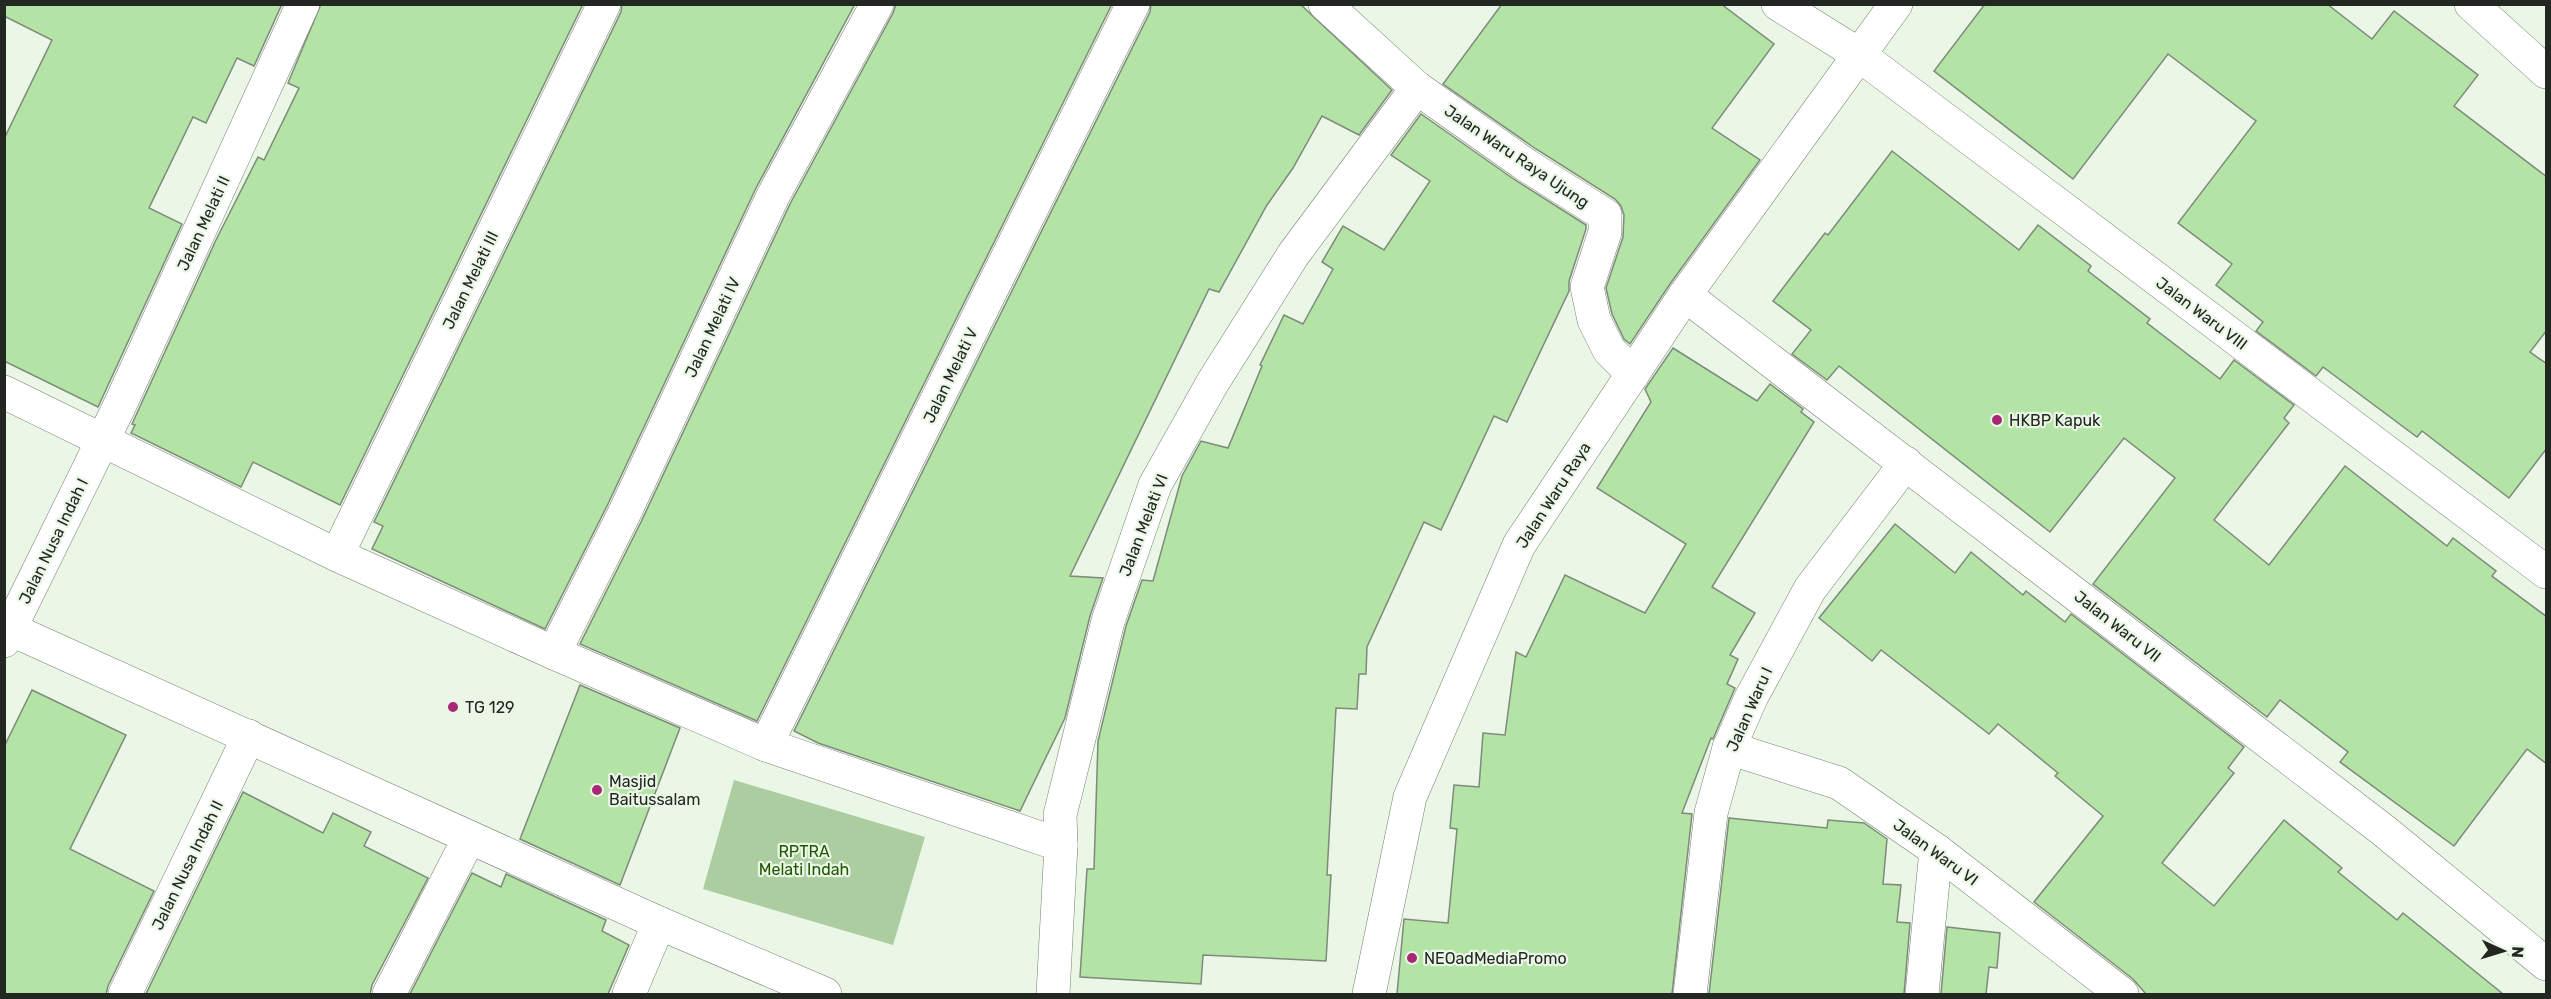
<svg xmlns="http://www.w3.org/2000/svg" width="2551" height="999" font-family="Rubik,sans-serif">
<rect width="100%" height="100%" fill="#eaf7e6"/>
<polygon fill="#abcda0" points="734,780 925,837 893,945 703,889"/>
<g fill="#b4e3a6" stroke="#7e8a7b" stroke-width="1.5">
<polygon points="4,4 282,4 254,66 237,58 206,123 193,117 149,208 182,224 98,407 4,361 4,139 52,40 4,16"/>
<polygon points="321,4 583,4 340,505 253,462 241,487 131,433 135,425 132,424 216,240 258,157 264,160 299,88 288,83"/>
<polygon points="622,4 855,4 756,188 607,506 545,629 372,549 383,526 374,522 621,12"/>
<polygon points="896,4 1112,4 757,721 580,644 641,522 790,204 893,13"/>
<polygon points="1151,4 1300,4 1392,90 1359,135 1322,116 1293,168 1267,205 1219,292 1209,289 1070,576 1103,578 1090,616 1065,718 1020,811 818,743 794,731 1150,12"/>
<polygon points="1502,4 1721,4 1774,44 1712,128 1760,160 1670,284 1630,344 1624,339 1612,314 1606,288 1623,237 1624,215 1621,206 1615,199 1536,149 1443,84"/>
<polygon points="1985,4 2327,4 2372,39 2394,11 2478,75 2454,106 2547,177 2547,330 2530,352 2547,364 2547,448 2509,498 2422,431 2417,437 2323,367 2316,376 2256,331 2263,322 2216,285 2232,264 2178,223 2256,121 2168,54 2073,179 1934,71"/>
<polygon points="1421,114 1515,180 1586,225 1586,229 1569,281 1569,291 1507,422 1494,416 1441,530 1424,522 1367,647 1366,674 1359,674 1357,709 1336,708 1327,875 1331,875 1326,961 1203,955 1201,984 1080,977 1087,869 1094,869 1098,741 1126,626 1142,580 1153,581 1182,476 1201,441 1228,448 1262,366 1260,365 1284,315 1303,324 1333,269 1322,262 1343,226 1384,250 1430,181 1391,155"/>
<polygon points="1892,151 2019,250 2038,225 2091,266 2088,271 2150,319 2147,323 2220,379 2234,360 2294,405 2284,418 2289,423 2214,520 2269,565 2345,466 2447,546 2453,538 2496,571 2492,576 2547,617 2547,764 2527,749 2454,846 2340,762 2348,752 2280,700 2267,717 2093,584 2175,478 2124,438 2050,532 1839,366 1827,380 1792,354 1811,330 1773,301 1825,233 1828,235"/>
<polygon points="1673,348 1757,401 1770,384 1803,409 1801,412 1814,422 1712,587 1755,613 1730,655 1738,659 1727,684 1735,688 1713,739 1711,738 1682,813 1692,814 1672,994 1397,994 1404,919 1448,923 1457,829 1450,828 1454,785 1479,787 1483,733 1505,735 1516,652 1526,657 1565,575 1645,613 1686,544 1597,488 1651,402 1645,389"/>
<polygon points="1895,524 1955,573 1971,552 2023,595 2026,591 2065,622 2071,614 2244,747 2228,768 2234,773 2162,863 2214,906 2284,820 2342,868 2338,872 2397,920 2403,913 2503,994 2146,994 2133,979 2034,902 2103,816 2055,776 2058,773 1998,724 1989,734 1881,650 1872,661 1819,618"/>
<polygon points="580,685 680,728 620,885 520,839"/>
<polygon points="32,690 126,735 70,849 154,891 108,986 106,994 4,994 4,747"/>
<polygon points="243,792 323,833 333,813 371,832 364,846 428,878 372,985 370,994 146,994"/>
<polygon points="1729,818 1827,828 1828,820 1864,823 1887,839 1883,884 1901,885 1897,922 1910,923 1904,994 1709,994"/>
<polygon points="472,873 501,887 506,874 606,920 602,931 629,945 608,994 410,994"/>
<polygon points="1947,927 2000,933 1997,968 1989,967 1986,994 1941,994"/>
</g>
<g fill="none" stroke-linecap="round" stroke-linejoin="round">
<defs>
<g id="minor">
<polyline points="1325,4 1417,88 1526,165 1605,215 1605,232 1587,287 1594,320 1609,350 1633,374"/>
<polyline points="1778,4 1858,54 2546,572"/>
<polyline points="2471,4 2546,72"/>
<polyline points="1685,295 2383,830 2546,964"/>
<polyline points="4,392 337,555 554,653 766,745 1061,845"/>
<polyline points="337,555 604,4"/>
<polyline points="10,629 659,923 825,994"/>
<polyline points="4,641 119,407 303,4"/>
<polyline points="554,653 624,514 773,196 877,4"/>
<polyline points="766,745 1133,4"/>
<polyline points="1729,748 1839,783 1936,850 2122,994"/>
<polyline points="125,994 249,736"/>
<polyline points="389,994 469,838"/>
<polyline points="629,994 659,923"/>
<polyline points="1053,994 1061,845 1060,815 1108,621 1155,485 1213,382 1293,255 1417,88"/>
<polyline points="1369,994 1410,797 1519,545 1685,295 1896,4"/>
<polyline points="1690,994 1711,813 1729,748 1751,698 1810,589 1906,463"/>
<polyline points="1922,994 1936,850"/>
</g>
</defs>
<use href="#minor" stroke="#758071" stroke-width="34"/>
<use href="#minor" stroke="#fff" stroke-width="33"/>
</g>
<g fill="#a82876" stroke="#eaf7e6" stroke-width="2">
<circle cx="1997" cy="420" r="6"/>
<circle cx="453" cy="707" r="6"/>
<circle cx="597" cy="790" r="6"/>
<circle cx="1412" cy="958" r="6"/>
</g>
<g text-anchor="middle" stroke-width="4.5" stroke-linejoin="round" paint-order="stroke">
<g font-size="16" fill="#232721" stroke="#eaf7e6">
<text transform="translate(1517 156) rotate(34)" y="6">Jalan Waru Raya Ujung</text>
<text transform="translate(203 223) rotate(-65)" y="6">Jalan Melati II</text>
<text transform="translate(470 280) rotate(-64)" y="6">Jalan Melati III</text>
<text transform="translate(2202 313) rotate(37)" y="6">Jalan Waru VIII</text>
<text transform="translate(712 327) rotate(-65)" y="6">Jalan Melati IV</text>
<text transform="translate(950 375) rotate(-64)" y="6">Jalan Melati V</text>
<text transform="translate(1553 495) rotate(-57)" y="6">Jalan Waru Raya</text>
<text transform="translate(1143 525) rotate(-69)" y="6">Jalan Melati VI</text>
<text transform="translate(53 541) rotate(-64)" y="6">Jalan Nusa Indah I</text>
<text transform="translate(2118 626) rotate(38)" y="6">Jalan Waru VII</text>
<text transform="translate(1749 709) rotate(-66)" y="6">Jalan Waru I</text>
<text transform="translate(1936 852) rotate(36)" y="6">Jalan Waru VI</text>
<text transform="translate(187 865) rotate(-64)" y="6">Jalan Nusa Indah II</text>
</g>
<g font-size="16" fill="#232721" stroke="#eaf7e6" text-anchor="start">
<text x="2009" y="426">HKBP Kapuk</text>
<text x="465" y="713">TG 129</text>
<text x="609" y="787">Masjid<tspan x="609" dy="18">Baitussalam</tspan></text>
<text x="1424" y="964">NEOadMediaPromo</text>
</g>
<g font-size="16" fill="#1e5700" stroke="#eaf7e6">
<text x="804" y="857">RPTRA<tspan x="804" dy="18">Melati Indah</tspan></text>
</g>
</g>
<rect width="2551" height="999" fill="none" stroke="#232721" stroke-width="12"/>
<g transform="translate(2503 951) rotate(94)" stroke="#eaf7e6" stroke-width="4.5" paint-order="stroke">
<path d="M0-4.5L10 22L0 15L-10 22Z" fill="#232721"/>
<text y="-9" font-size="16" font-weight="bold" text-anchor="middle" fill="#232721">N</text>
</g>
</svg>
